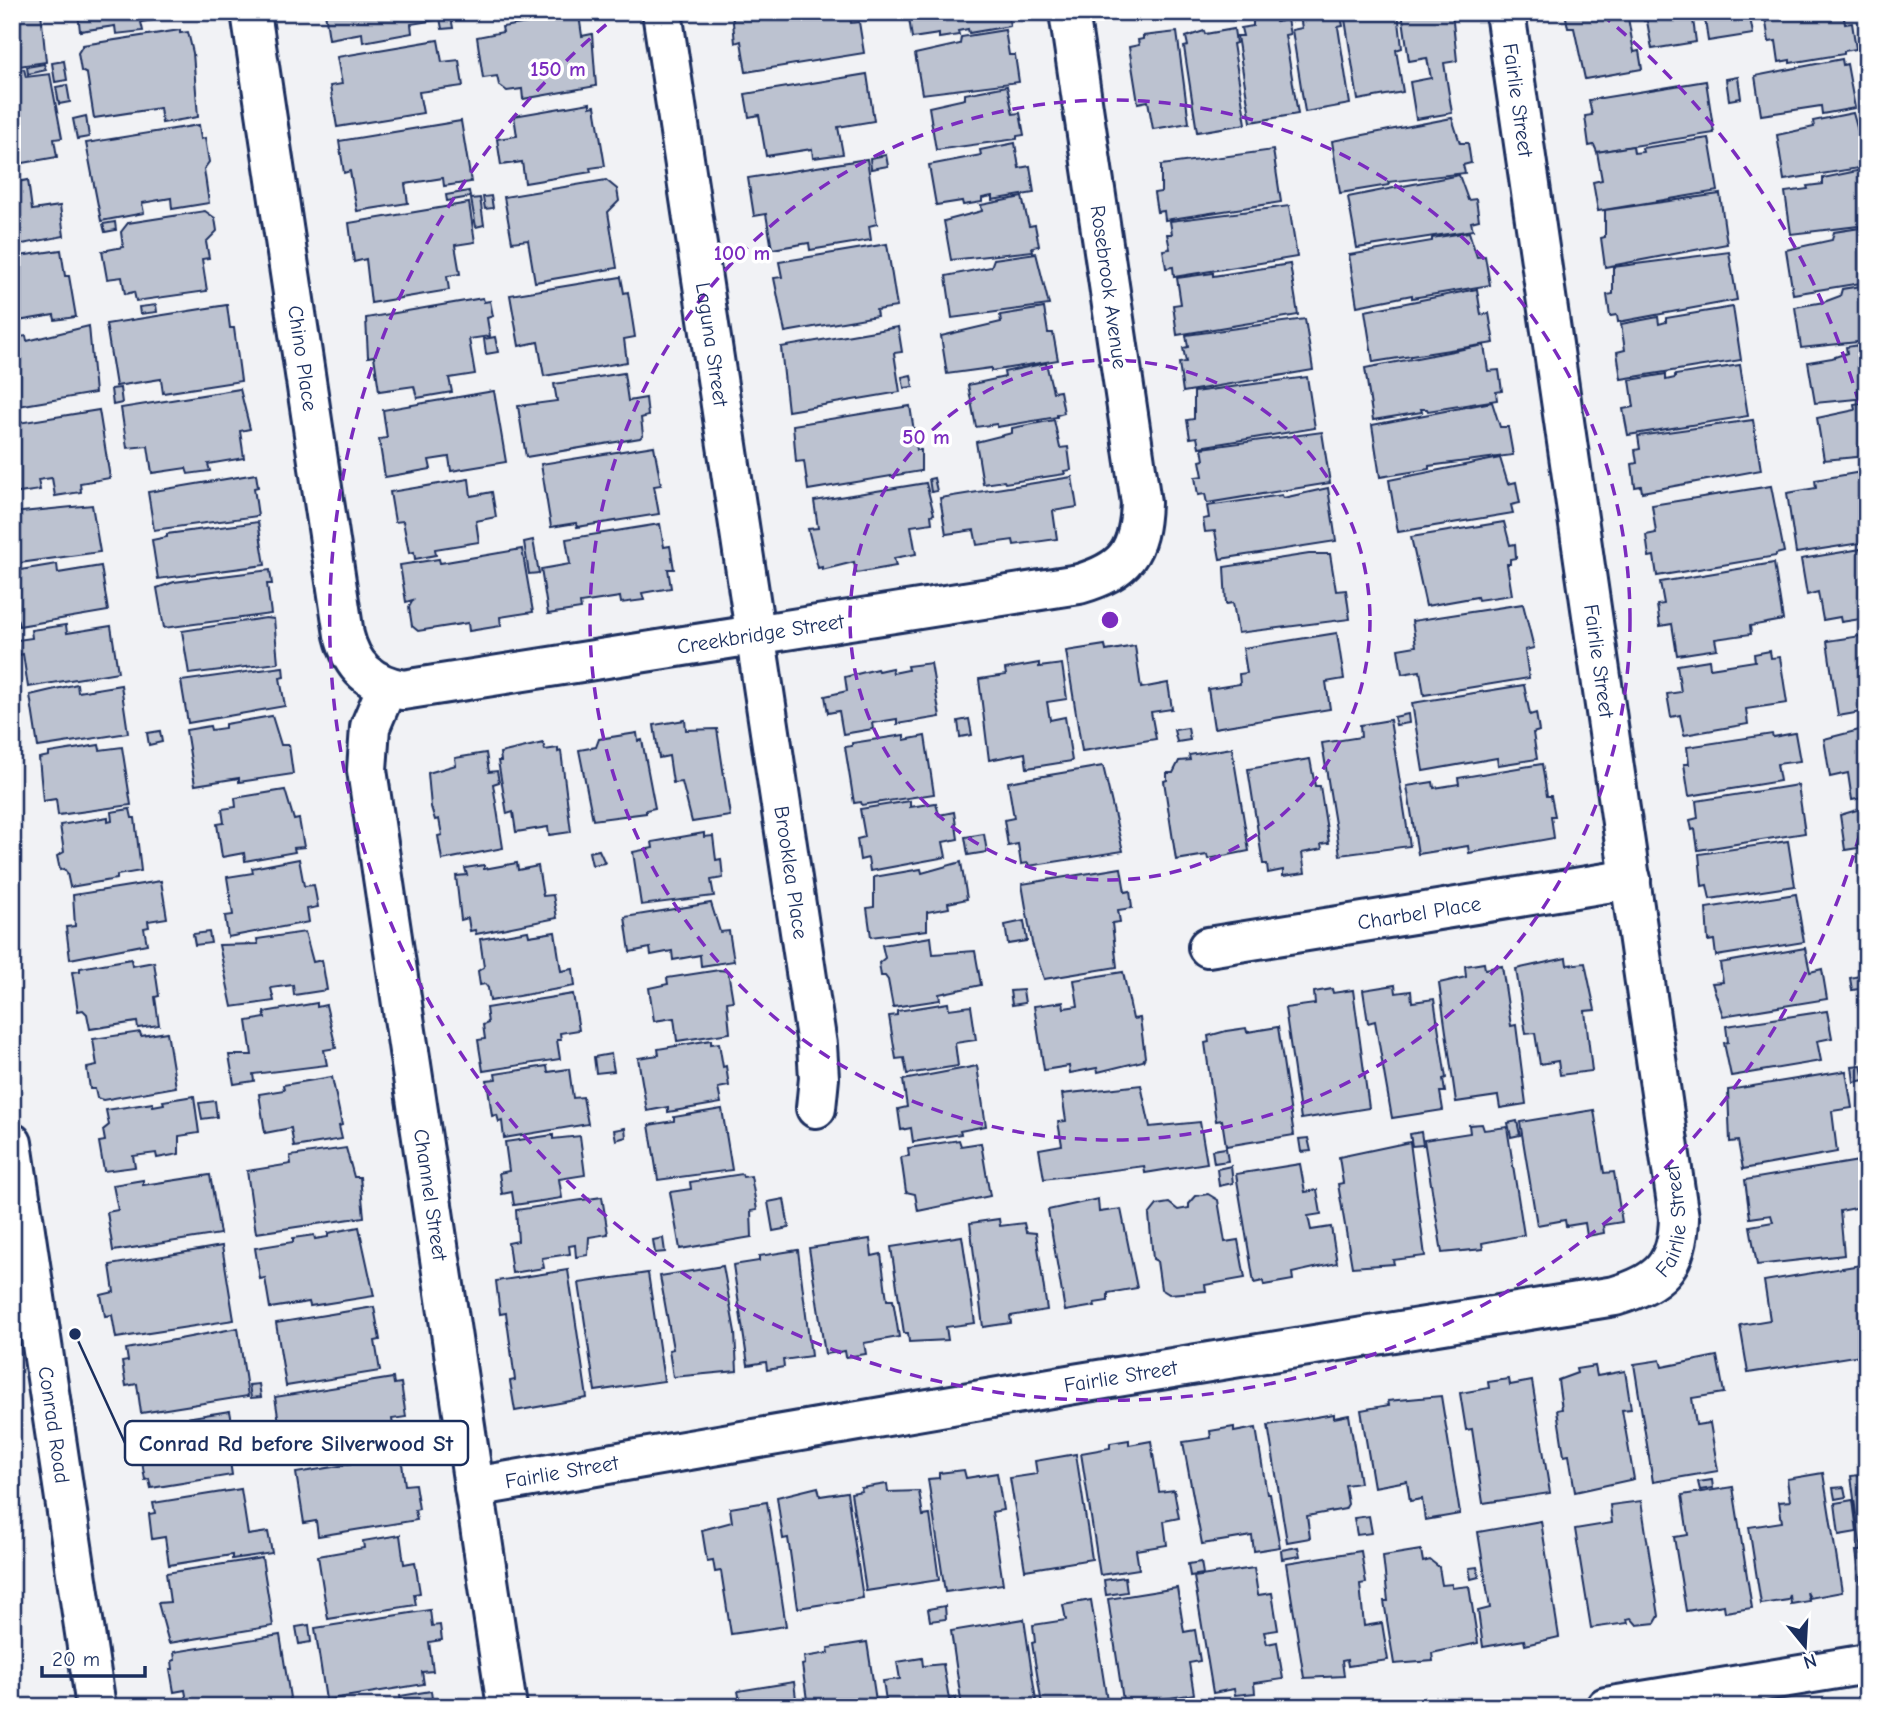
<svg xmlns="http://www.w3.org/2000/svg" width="1879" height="1719" font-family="'Comic Neue',sans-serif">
<rect width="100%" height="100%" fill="#f1f2f5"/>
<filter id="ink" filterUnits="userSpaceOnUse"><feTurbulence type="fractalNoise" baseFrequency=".0143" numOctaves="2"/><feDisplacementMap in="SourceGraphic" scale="14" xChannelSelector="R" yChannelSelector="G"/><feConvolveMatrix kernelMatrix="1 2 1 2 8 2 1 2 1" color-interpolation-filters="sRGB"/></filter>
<g filter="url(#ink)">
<g fill="#bcc2d0" stroke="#1b2f5e" stroke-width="2">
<polygon points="12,12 41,12 46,62 12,67"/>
<polygon points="73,12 184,12 185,15 141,22 143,31 116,34 115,26 80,31 78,13"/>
<polygon points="325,12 435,12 436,20 411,24 412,33 363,42 362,33 329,39"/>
<polygon points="511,12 537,12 538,15 512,19"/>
<polygon points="732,12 849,12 851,23 859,22 864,53 746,72 741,41 735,43"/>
<polygon points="908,12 1008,12 1010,26 969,33 968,29 958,31 959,35 939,38 939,34 912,38"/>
<polygon points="1324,12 1340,12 1343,26 1338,27 1350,104 1305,112 1292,30 1302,28 1300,16"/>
<polygon points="1347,12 1398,12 1402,48 1396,50 1403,92 1358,100 1344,13"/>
<polygon points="1402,12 1452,12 1457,61 1444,63 1452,113 1416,119 1410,82 1431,78 1427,58 1409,61"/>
<polygon points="1565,12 1627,12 1634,52 1639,51 1642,69 1585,79 1574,28 1568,28"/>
<polygon points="1643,12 1692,12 1696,42 1652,49 1647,21 1644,21"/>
<polygon points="1700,12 1749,12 1753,34 1708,41 1704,13"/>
<polygon points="1782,12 1843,12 1845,24 1852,23 1856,49 1844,51 1844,54 1790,63 1790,60 1779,62 1776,41 1769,42 1765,16"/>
<polygon points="579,15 582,36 592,34 596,86 523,99 522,89 507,91 499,85 497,76 483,78 477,37 503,32 502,27"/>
<polygon points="451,17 453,28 442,29 440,18"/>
<polygon points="1275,17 1276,22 1287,20 1290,34 1285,35 1298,114 1251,122 1237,36 1243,36 1241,28 1253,26 1253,20"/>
<polygon points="1234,29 1236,43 1233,44 1246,124 1197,132 1184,47 1188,46 1186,37 1204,31 1205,34"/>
<polygon points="180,30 180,33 188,32 193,53 198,117 162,123 160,108 94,118 87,74 81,71 78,53 83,45"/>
<polygon points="1005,30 1009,55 1015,55 1019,82 922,94 915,54 960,44 961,37"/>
<polygon points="1177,32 1189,123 1153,129 1148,101 1138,103 1129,47 1139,45 1138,40 1143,39 1143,36"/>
<polygon points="438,40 442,62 459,60 463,86 419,92 423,113 337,127 330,86 342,84 337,57"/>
<polygon points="1842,59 1843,65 1847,64 1855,108 1822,114 1821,106 1761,115 1755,76"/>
<polygon points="64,61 67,80 55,82 52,63"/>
<polygon points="44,64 46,70 28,74 27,67"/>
<polygon points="24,69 26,77 50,74 62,138 54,139 57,157 12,165 12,71"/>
<polygon points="867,74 874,121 838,127 843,154 813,158 812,149 766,156 759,115 749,117 745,94"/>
<polygon points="1738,77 1741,98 1729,100 1726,79"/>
<polygon points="1706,81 1714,133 1597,152 1594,145 1589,146 1585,116 1592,115 1589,100"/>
<polygon points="67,85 70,102 59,104 56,87"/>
<polygon points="1007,86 1013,114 1020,113 1024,135 1017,136 1017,139 936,150 929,107 965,99 965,94"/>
<polygon points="590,103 590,107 595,106 605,166 590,168 591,172 525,183 522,162 501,165 497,139 517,136 514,116"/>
<polygon points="1853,113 1861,142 1867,141 1865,167 1784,180 1777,135 1814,127 1813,121"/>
<polygon points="86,116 89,137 77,139 73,119"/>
<polygon points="1452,118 1460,143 1468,143 1471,163 1463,165 1465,173 1388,182 1389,185 1340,193 1332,141"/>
<polygon points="461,121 471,182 444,186 443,178 405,184 408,203 357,211 350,171 344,173 339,141"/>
<polygon points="199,125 201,139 205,138 209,162 204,169 209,203 172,209 171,198 142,203 144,213 101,221 86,143"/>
<polygon points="1709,138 1718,191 1598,211 1593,182 1602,180 1597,152 1633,146 1634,153 1643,152 1642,148"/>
<polygon points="1015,143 1019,168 1030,166 1034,193 992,200 992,196 982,198 982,202 963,205 962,201 936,205 929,165 981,155 980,150"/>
<polygon points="1273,150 1281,202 1165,220 1164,211 1157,212 1154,193 1161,192 1161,165"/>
<polygon points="886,155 888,166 871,169 870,158"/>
<polygon points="867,159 877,224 869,226 871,240 810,250 809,243 772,249 766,214 754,216 748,178"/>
<polygon points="1862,170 1867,187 1867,225 1791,234 1785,192 1808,189 1807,186 1823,184 1823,178"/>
<polygon points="1459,175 1468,200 1476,199 1479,220 1471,222 1473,230 1357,248 1348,197"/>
<polygon points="28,180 32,210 60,206 64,236 12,246 12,183"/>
<polygon points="606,180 617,189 619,201 608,212 617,268 535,282 528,240 512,242 504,197"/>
<polygon points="469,191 470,197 447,201 446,195"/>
<polygon points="1720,194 1727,244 1605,267 1601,238 1605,237 1605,210"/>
<polygon points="491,196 493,208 485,209 483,197"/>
<polygon points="1022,197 1029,226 1035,225 1039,246 1032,247 1033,251 951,260 944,221 982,211 981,205"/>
<polygon points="480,198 484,225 476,227 471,199"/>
<polygon points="469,203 475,242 455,245 460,274 447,276 449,290 371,303 366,259 354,262 349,223"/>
<polygon points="1289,206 1297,257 1174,277 1173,267 1166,268 1163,250 1170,249 1167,234 1172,234 1170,221"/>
<polygon points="205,211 215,218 217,231 206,242 209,258 202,259 207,291 136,301 134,292 125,294 122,277 107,279 102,251 123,247 121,232 128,223"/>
<polygon points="115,222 116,230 105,232 103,224"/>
<polygon points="1867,227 1867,282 1793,294 1786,250 1832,240 1834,232"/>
<polygon points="1469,232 1477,257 1485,256 1490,285 1412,298 1412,295 1357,306 1349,255 1432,241 1432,238"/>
<polygon points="887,244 897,307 876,310 877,316 785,332 774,278 782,277 779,262"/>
<polygon points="61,250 65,276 69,276 76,317 55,320 54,315 12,322 12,257"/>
<polygon points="1729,252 1737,300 1618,322 1617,315 1610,316 1607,295 1613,294 1613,267"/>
<polygon points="1036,253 1049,305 952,318 946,276 991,267 994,259"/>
<polygon points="1290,264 1298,315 1177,335 1173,305 1181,304 1177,278 1213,273 1213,276"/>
<polygon points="621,277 624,293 628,292 635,337 624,339 627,362 544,376 538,342 519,346 510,295"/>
<polygon points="1867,285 1867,341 1801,348 1795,307 1824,302 1840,296 1842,289"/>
<polygon points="1477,289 1481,315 1489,313 1494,343 1373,362 1365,311"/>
<polygon points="483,298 484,302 490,301 493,316 487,318 490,336 469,339 475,374 449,378 452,392 417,398 414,386 379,391 374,356 368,357 366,318"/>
<polygon points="156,305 157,312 140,314 139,307"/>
<polygon points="227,305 230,328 234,328 241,381 163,393 161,379 116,386 106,324"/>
<polygon points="1733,307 1741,360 1621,379 1617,352 1625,350 1621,324 1658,317 1659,324 1666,322 1666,318"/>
<polygon points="1044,308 1048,333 1053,333 1058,360 991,371 991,368 947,374 941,336 1001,322 1000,315"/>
<polygon points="1305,319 1313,370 1183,392 1179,363 1186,362 1183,348 1188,347 1186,335"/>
<polygon points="89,326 95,393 12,407 12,338 26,336 27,341"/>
<polygon points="898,327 902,352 894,353 900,392 788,411 781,347"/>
<polygon points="495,337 498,352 486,354 484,339"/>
<polygon points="1867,344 1867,398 1815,403 1808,362 1832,358 1847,353 1846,347"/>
<polygon points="1484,345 1488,371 1499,370 1502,391 1496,392 1497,400 1428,411 1427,409 1421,409 1422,412 1373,420 1365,368"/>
<polygon points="1046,363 1053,392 1060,391 1064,413 1057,415 1057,417 997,427 997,424 976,427 968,385 1005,377 1004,372"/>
<polygon points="1740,365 1748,416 1628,435 1623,409 1634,407 1630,380 1666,374 1666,380 1675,378 1675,375"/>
<polygon points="624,373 628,401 646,398 648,416 641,418 643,435 640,438 526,457 518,406 557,401 554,384"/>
<polygon points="911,375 913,387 904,388 902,377"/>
<polygon points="1307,377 1315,428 1199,447 1197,437 1190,438 1187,420 1194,419 1194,392"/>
<polygon points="120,388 122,403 113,405 111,389"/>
<polygon points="240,389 250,429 240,431 244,458 208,464 210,471 188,474 186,468 152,473 148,446 127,448 121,408"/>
<polygon points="494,391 506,462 451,471 449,457 429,460 431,469 385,477 379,439 387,438 383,410"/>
<polygon points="1492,402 1500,427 1508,427 1513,455 1429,466 1429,469 1380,477 1372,425"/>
<polygon points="1867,402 1867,456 1824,460 1817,418 1855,410 1854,404"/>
<polygon points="910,406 917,450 921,450 921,471 808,490 804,461 796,462 793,425"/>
<polygon points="99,410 110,478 80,483 81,492 55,496 52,478 38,480 40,490 12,494 12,424"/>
<polygon points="1054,420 1060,448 1068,447 1071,470 1064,471 1065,474 1005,483 1004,481 983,484 976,442 1012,433 1012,428"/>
<polygon points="1753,420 1761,470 1642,492 1641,486 1635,487 1632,464 1637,463 1635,450 1640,449 1638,436"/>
<polygon points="1322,432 1330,483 1207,503 1205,494 1198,495 1195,477 1203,476 1200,461 1204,460 1202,448"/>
<polygon points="654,446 661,485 654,486 659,514 577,527 576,523 551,527 541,464"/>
<polygon points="1500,458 1508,484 1516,482 1520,503 1511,505 1513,513 1398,532 1389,480"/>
<polygon points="1867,471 1867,542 1796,553 1787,493 1816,488 1815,480"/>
<polygon points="256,474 258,487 254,488 258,516 154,530 148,492"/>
<polygon points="1072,477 1077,507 1053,511 1057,539 1014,545 1013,540 977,545 974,530 946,534 940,498"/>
<polygon points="934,478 937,491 931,492 929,479"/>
<polygon points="469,479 471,496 492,492 496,517 476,521 479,542 435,549 436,555 415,559 414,552 409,553 403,521 395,522 390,492"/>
<polygon points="926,483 934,514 931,515 932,523 911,526 916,554 894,558 896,566 856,573 854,562 822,570 822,567 818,568 808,529 818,528 814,501"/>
<polygon points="1771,486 1784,552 1776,554 1776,556 1657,576 1654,556 1649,557 1646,535 1656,533 1652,505"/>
<polygon points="1328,488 1336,541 1220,559 1215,531 1205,532 1203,519 1209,518 1207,506 1282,495 1283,498"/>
<polygon points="92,505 100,552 12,564 12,513"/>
<polygon points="258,522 265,565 158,579 152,540 167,537 167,534"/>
<polygon points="1504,522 1510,545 1515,544 1516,558 1510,559 1510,564 1507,564 1512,595 1478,600 1477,597 1426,606 1411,537"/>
<polygon points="660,524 664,547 670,546 674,569 668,569 671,588 642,593 644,600 621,603 620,597 580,603 581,609 548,614 541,569 570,564 566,539"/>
<polygon points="533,540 539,573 529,574 524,542"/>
<polygon points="1867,548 1867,618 1841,622 1840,617 1823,620 1818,592 1807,595 1801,559"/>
<polygon points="522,549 533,612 500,617 501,626 469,631 468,623 418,631 412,626 409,607 413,600 406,602 400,565 439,559 440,563"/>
<polygon points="1309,554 1330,554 1336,591 1346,590 1350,619 1238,633 1233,603 1226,604 1224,567"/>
<polygon points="1774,563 1783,620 1750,626 1751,634 1715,639 1717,649 1677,655 1672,624 1660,626 1657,605 1664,604 1660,582"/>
<polygon points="57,564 58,573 101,566 108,611 19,626 12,598 12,575 21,574 20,570"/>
<polygon points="270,570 272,584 267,584 271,614 164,628 157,588 174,582"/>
<polygon points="1523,604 1534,648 1525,650 1529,678 1424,695 1420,671 1402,674 1398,649 1416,646 1412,621"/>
<polygon points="266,618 274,619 278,663 189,674 182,631"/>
<polygon points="66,625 67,633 111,626 118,672 28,687 23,654 19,655 17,640 32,638 31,630"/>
<polygon points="1337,633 1344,679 1326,682 1330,709 1214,728 1208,689 1240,684 1239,674 1247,673 1243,648"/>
<polygon points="1867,635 1867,711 1838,716 1827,641"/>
<polygon points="1105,645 1106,651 1135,646 1141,688 1168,683 1172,709 1151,712 1156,739 1082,751 1066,651"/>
<polygon points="1770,651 1771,658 1780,657 1787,703 1746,709 1748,724 1684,735 1680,715 1671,717 1667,694 1681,692 1677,665 1709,660 1710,668 1755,661 1754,654"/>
<polygon points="931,663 940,717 897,724 897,719 872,723 873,729 843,734 839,711 828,713 825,696 847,691 845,677 877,669 878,671 892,668 893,673 908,670 907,666"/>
<polygon points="1039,663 1039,667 1062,664 1067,699 1047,702 1050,720 1065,717 1072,761 1027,768 1025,753 989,760 979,679 1006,675 1005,669"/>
<polygon points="283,667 284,677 280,678 285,706 188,723 181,681"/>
<polygon points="77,684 78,692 121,685 128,733 38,747 30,695"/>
<polygon points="1524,685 1530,715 1536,713 1539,731 1533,733 1537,759 1498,765 1497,758 1423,771 1412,703"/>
<polygon points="1408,714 1409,723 1396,725 1394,717"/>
<polygon points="272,716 281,745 289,745 293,774 239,782 239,778 195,785 186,730 210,726 211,730 225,728 225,724"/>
<polygon points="969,719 972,735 960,737 958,721"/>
<polygon points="685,720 686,730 717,729 730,816 692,822 682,782 673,783 669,756 659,758 654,725"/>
<polygon points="1390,720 1410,846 1340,855 1322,743 1361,737 1360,725"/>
<polygon points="1188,728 1190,740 1177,742 1174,730"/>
<polygon points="1867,728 1867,797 1852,800 1848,773 1830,777 1824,739"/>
<polygon points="160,731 162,742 149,745 147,733"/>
<polygon points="637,733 638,741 642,740 655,808 646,810 646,813 593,820 579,750 596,747 599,739"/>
<polygon points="1795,733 1800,761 1777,764 1780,781 1689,796 1684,764 1689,764 1687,747 1772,734 1773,737"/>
<polygon points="904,735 904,740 925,736 934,794 862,805 861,802 854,803 845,747 852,746 852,743"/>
<polygon points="543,743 545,750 558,748 558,752 561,751 571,832 549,835 548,827 516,832 513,812 507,814 498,761 501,761 500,753"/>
<polygon points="99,745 100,750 122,747 131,805 58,815 56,799 43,801 39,758 49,756 49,753"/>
<polygon points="1232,748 1249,851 1208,859 1207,855 1176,860 1164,781 1167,780 1167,773 1173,773 1179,761 1190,760 1189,755"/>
<polygon points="486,753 489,772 497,771 499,782 493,784 503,848 442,860 438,836 442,835 439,819 435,820 431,807 428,773 456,765 455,758"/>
<polygon points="1310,759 1315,786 1320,786 1329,843 1321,844 1322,849 1302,853 1305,873 1283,876 1283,870 1268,873 1267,864 1263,864 1248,769"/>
<polygon points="1542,764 1547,796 1551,796 1555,816 1551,816 1554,838 1469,853 1468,846 1418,854 1407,786 1433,782 1434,788 1459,784 1458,778"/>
<polygon points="1103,766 1123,851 1029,866 1028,863 1021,864 1018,844 1008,846 1004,820 1014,818 1008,782"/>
<polygon points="1798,785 1805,833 1698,850 1695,829 1692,830 1690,820 1698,818 1696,801"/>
<polygon points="285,790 294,820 299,819 304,847 294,848 295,852 245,861 244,853 222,857 217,824 224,823 222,809 236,807 235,798"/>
<polygon points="910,801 910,807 936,803 939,815 954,812 958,839 943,842 946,857 870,871 868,858 860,860 857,839 865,837 860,809"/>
<polygon points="1867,807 1867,850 1864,847 1845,850 1840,815"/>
<polygon points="130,809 132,818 135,818 141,871 117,875 117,879 70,887 67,873 64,869 60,870 57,856 64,852 60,825 108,817 108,822 112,821 111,812"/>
<polygon points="704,833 704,837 713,836 716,860 721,859 723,878 711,880 714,896 641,905 633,852 653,848 652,842"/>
<polygon points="984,834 987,852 968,855 965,837"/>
<polygon points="1788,841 1795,886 1710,899 1707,885 1702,886 1699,854"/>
<polygon points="599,850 605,863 592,865 589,852"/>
<polygon points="299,859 304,886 314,885 318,907 307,909 309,922 228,937 225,916 233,915 227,877 253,873 252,868"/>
<polygon points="961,862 967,899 948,903 949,908 927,912 927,930 871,937 867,908 874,907 874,877 921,869 922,873"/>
<polygon points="517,863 518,870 538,866 543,896 553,895 557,918 476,934 475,930 470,931 468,918 461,920 456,876 467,875 465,868 484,865 484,869"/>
<polygon points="1121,868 1125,892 1130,891 1132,908 1118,910 1120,922 1112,923 1117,967 1044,979 1032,943 1022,884"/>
<polygon points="161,881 167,918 148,921 149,927 144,928 147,944 70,959 66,927 75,926 73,895"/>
<polygon points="1796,894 1804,942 1716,956 1714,940 1708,941 1706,908"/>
<polygon points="1867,894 1867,939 1860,895"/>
<polygon points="711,903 720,932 729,931 734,961 701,966 700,955 673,960 672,951 651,955 650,948 630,952 625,917"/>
<polygon points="1024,921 1027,941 1008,944 1005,925"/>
<polygon points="528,931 529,936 555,932 561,971 573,969 575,986 490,1001 488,988 485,984 480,985 478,971 484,967 480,939"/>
<polygon points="209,932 211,943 195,945 193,934"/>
<polygon points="305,932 313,962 322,960 327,990 294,995 293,985 271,988 274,1001 232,1007 219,945 258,944 257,939"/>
<polygon points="931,937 933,954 975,951 981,985 939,994 940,1000 893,1007 888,980 885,976 881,976 879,963 885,958 882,945"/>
<polygon points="1805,948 1810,972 1822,969 1827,999 1723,1016 1712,983 1723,982 1720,963"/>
<polygon points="1566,958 1567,965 1585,963 1595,1010 1585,1011 1592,1071 1560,1075 1558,1061 1540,1064 1535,1033 1526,1034 1516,969"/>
<polygon points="131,959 132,966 154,962 159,996 155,997 159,1025 138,1028 137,1022 90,1029 87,1014 83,1010 78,1011 72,972 80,971 80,968"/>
<polygon points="1484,963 1485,969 1502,966 1511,1026 1516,1025 1526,1104 1500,1108 1498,1096 1456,1102 1439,983 1466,977 1465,966"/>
<polygon points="719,970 728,971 733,1001 727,1002 730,1033 677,1041 674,1018 654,1021 649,988 668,984 667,978"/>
<polygon points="1123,972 1133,1019 1140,1018 1145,1057 1143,1061 1098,1072 1097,1068 1070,1073 1069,1066 1044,1070 1034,1006 1063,1002 1064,1008 1078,1006 1074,980"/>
<polygon points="1864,975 1866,988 1852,990 1850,978"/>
<polygon points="1395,985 1396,993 1411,991 1412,1002 1434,999 1446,1078 1443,1079 1445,1092 1440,1092 1443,1110 1392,1118 1375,1021 1368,1023 1363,990"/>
<polygon points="1332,989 1333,993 1353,990 1369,1108 1301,1119 1285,1008 1315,1004 1314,992"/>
<polygon points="1023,990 1025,1003 1012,1005 1010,991"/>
<polygon points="573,994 579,1030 560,1033 561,1040 557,1040 560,1059 483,1071 478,1040 485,1039 483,1025 488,1023 486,1008"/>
<polygon points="317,1003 317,1007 326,1005 336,1048 324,1050 327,1065 253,1074 254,1081 234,1084 229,1055 252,1055 247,1021 265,1018 264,1012"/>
<polygon points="948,1003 949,1009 971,1006 976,1040 955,1043 958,1066 907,1074 904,1058 896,1059 889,1016 897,1015 897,1011"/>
<polygon points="1827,1011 1832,1038 1817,1041 1821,1061 1731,1076 1724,1043 1728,1042 1726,1026"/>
<polygon points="1278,1027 1294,1135 1226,1146 1222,1120 1216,1121 1205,1043 1209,1042 1208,1036 1226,1031 1246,1028 1247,1032"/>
<polygon points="140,1032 141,1036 167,1032 176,1087 103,1100 97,1098 95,1089 90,1089 87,1068 97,1066 93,1039"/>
<polygon points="711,1040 711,1044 719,1043 723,1067 726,1066 729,1086 718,1088 721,1103 668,1112 668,1107 647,1111 638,1058 659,1055 658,1049"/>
<polygon points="611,1054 614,1071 596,1073 594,1057"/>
<polygon points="1861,1065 1864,1080 1854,1082 1852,1066"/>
<polygon points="547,1066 548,1072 569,1069 573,1098 583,1097 588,1124 504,1138 502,1121 499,1122 497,1115 492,1116 487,1080 496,1079 495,1074"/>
<polygon points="977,1066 986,1126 960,1131 961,1134 913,1142 911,1128 901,1130 898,1109 907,1107 903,1080"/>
<polygon points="1846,1071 1852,1108 1832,1111 1837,1152 1743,1169 1738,1141 1730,1142 1728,1090"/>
<polygon points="332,1077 342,1125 339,1126 342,1139 294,1147 291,1128 265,1133 259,1094 284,1090 283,1085"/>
<polygon points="1141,1085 1150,1127 1200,1122 1207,1163 1145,1173 1144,1166 1044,1179 1039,1149 1062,1145 1058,1122 1066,1121 1062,1094"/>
<polygon points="194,1096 199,1133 179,1136 179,1154 157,1158 156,1153 133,1156 135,1167 104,1171 99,1142 105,1141 103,1130 109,1125 106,1110 153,1103 153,1106 164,1104 163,1101"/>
<polygon points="215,1101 217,1117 202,1119 199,1103"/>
<polygon points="722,1109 732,1170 658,1180 649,1125 674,1121 674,1117"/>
<polygon points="1594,1110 1604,1173 1614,1172 1622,1222 1603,1225 1604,1233 1587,1236 1585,1223 1566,1226 1565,1220 1537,1225 1520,1122"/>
<polygon points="1517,1121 1520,1135 1511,1137 1508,1123"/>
<polygon points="1482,1124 1484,1130 1507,1127 1524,1235 1482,1243 1483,1249 1442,1253 1424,1140 1470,1133 1469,1125"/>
<polygon points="625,1128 626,1137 616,1140 614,1130"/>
<polygon points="1421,1132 1423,1145 1412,1146 1410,1134"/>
<polygon points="553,1135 553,1139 580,1136 585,1175 559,1179 562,1198 514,1205 512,1192 502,1194 499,1173 509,1171 505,1142"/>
<polygon points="1308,1138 1311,1151 1301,1152 1299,1139"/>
<polygon points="959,1140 961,1146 981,1143 990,1196 918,1211 915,1194 906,1192 901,1157 909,1156 908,1148"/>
<polygon points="1410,1142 1425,1256 1393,1260 1394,1264 1352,1267 1338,1184 1343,1183 1339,1157"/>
<polygon points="346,1148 354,1177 360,1177 364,1217 256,1233 247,1171 291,1164 290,1156"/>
<polygon points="1226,1148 1228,1161 1214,1163 1212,1150"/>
<polygon points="1859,1161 1866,1206 1840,1211 1844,1255 1757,1265 1750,1226 1773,1222 1771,1215 1750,1218 1745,1180"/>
<polygon points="1300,1164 1305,1192 1317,1190 1321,1214 1308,1216 1311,1230 1331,1227 1337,1263 1292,1273 1293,1280 1264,1285 1263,1281 1254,1283 1236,1174"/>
<polygon points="1231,1166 1233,1183 1219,1186 1217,1169"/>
<polygon points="742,1174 743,1177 751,1176 757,1210 751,1211 752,1237 680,1249 670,1192 691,1189 690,1182"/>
<polygon points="210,1175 220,1234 113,1251 107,1212 118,1210 113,1185 143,1180 143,1185"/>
<polygon points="1208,1194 1218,1200 1225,1242 1238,1240 1245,1278 1205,1285 1206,1291 1169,1294 1161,1289 1157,1261 1153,1259 1149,1215 1157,1205 1169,1203 1178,1210 1189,1208 1189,1204 1196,1196"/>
<polygon points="602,1197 608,1234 589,1237 588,1255 576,1257 575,1245 569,1246 570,1254 542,1258 544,1268 512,1273 508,1243 518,1241 516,1210"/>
<polygon points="784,1199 789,1228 773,1231 768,1202"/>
<polygon points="1098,1199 1099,1212 1121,1209 1137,1288 1108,1293 1108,1301 1094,1303 1095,1306 1065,1311 1048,1210"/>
<polygon points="999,1219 1000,1226 1024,1223 1026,1232 1036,1233 1047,1310 1010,1316 1011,1323 983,1327 970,1223"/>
<polygon points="359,1227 374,1296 310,1306 309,1302 270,1308 265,1278 260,1279 255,1248 293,1242 293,1238 314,1235 315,1239 328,1237 328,1233"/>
<polygon points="962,1236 975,1323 946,1327 948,1340 909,1342 908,1333 904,1333 891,1247"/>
<polygon points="663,1238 665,1252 655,1253 653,1240"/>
<polygon points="870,1239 872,1256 881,1254 887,1300 893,1300 899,1337 864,1343 866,1354 846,1357 845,1351 825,1354 809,1248"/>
<polygon points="222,1246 234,1320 116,1338 112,1315 105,1316 101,1295 114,1292 110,1265"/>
<polygon points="798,1250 811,1356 783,1360 784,1367 767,1370 766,1362 748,1365 733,1265 759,1261 759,1256"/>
<polygon points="1867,1264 1867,1354 1748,1373 1740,1325 1770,1320 1764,1281"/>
<polygon points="723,1266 735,1332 737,1371 673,1377 669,1350 673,1349 660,1276"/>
<polygon points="568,1270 587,1398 515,1411 510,1381 515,1380 506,1313 500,1314 496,1281"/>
<polygon points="648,1273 664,1381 595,1391 579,1283"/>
<polygon points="374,1307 380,1340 375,1341 380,1371 286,1386 276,1323"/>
<polygon points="238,1328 248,1396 141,1413 137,1384 126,1386 122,1362 128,1361 126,1349"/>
<polygon points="1717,1356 1724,1393 1692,1398 1696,1425 1710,1423 1718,1471 1653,1482 1634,1364 1660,1360 1662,1367"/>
<polygon points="1595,1366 1597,1376 1625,1371 1631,1409 1622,1410 1634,1479 1575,1492 1569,1455 1564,1456 1557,1410 1562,1409 1558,1380 1577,1373 1576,1369"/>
<polygon points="393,1378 394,1384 401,1383 406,1417 392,1419 397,1448 332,1459 331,1454 285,1461 275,1397"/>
<polygon points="1509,1379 1510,1385 1532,1381 1550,1493 1483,1503 1472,1429 1466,1430 1460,1393 1489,1388 1488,1382"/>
<polygon points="259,1384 261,1397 251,1398 249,1385"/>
<polygon points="1441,1396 1460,1514 1425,1520 1422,1499 1410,1501 1407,1481 1374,1487 1361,1410 1389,1405 1388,1401"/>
<polygon points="230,1411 235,1439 227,1441 232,1475 151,1488 149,1479 145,1480 141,1455 152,1453 148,1424"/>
<polygon points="1334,1414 1334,1418 1349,1415 1360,1483 1345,1485 1348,1504 1345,1509 1307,1516 1310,1538 1287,1542 1268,1425"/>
<polygon points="1234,1427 1234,1432 1256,1428 1267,1494 1270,1494 1280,1547 1254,1551 1252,1536 1202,1544 1183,1442 1211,1438 1210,1431"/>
<polygon points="1129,1440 1129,1445 1151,1441 1159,1492 1174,1490 1179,1518 1164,1521 1167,1545 1136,1550 1139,1569 1100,1575 1081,1453 1110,1448 1110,1443"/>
<polygon points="1076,1454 1092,1559 1025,1570 1010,1478 1037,1474 1035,1461"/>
<polygon points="401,1456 405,1485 415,1484 419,1509 415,1510 417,1520 318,1536 316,1521 304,1523 296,1473"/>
<polygon points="964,1470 966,1478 997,1473 1003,1510 992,1512 1003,1584 945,1592 928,1479 939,1478 939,1473"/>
<polygon points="1823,1473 1842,1592 1810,1598 1807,1592 1809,1601 1791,1604 1790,1595 1788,1600 1761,1604 1749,1527 1782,1522 1779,1502 1790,1501 1787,1479"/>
<polygon points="1867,1474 1867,1587 1861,1588 1856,1551 1861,1551 1851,1476"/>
<polygon points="1712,1480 1713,1488 1700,1490 1698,1482"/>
<polygon points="887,1484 888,1492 919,1491 923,1516 930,1515 939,1580 866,1591 851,1493 862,1491 861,1488"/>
<polygon points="818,1487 820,1496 847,1492 863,1598 798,1608 788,1538 783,1539 777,1497"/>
<polygon points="1733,1487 1752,1608 1725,1612 1724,1605 1686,1611 1674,1537 1688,1535 1682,1495"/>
<polygon points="1844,1487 1846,1497 1835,1499 1833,1488"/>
<polygon points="241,1489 248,1535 268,1532 272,1553 232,1559 232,1555 169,1565 165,1537 152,1539 149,1514 155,1513 153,1503"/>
<polygon points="1853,1500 1857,1532 1839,1535 1835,1503"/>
<polygon points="1641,1501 1659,1616 1655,1623 1637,1625 1631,1618 1627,1619 1628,1623 1591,1628 1575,1529 1612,1523 1610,1505"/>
<polygon points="767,1502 786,1626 731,1634 721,1571 715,1572 713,1560 707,1561 702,1530 732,1522 730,1508"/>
<polygon points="1369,1516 1372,1533 1357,1535 1354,1518"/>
<polygon points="1541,1521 1559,1637 1525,1645 1524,1640 1483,1647 1478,1611 1490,1608 1478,1532"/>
<polygon points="400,1535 404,1564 415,1562 420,1593 414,1594 416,1605 328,1619 318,1556 364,1548 363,1541"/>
<polygon points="1298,1547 1300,1556 1282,1559 1281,1550"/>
<polygon points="1421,1550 1423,1562 1430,1560 1439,1567 1442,1585 1452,1584 1452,1588 1469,1586 1478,1643 1432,1653 1433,1661 1394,1664 1384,1601 1388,1601 1383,1556"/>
<polygon points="1361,1551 1366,1583 1360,1584 1364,1626 1382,1623 1388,1660 1348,1666 1347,1660 1342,1661 1344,1676 1304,1678 1286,1563"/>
<polygon points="262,1558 273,1626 169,1643 158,1603 170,1602 166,1573"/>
<polygon points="1201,1562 1203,1574 1190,1576 1188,1564"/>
<polygon points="1477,1567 1479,1577 1471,1579 1469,1568"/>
<polygon points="1254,1568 1258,1595 1272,1593 1278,1630 1264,1632 1267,1644 1277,1642 1283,1679 1254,1683 1255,1693 1235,1695 1234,1689 1213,1693 1194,1577"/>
<polygon points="1125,1577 1127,1592 1106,1595 1104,1580"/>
<polygon points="1177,1588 1184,1632 1195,1630 1200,1661 1189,1663 1194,1694 1164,1699 1165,1707 1124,1707 1108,1599"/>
<polygon points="1091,1600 1108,1707 1046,1707 1042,1705 1032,1643 1035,1642 1033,1625 1066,1620 1063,1605"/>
<polygon points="945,1606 946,1619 930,1621 928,1609"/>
<polygon points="430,1610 432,1626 440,1625 442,1640 429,1642 433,1671 422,1672 424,1684 326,1700 315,1628"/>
<polygon points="1024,1619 1037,1707 962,1707 951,1631"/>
<polygon points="309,1625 311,1642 299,1644 296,1627"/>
<polygon points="280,1635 291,1704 188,1707 185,1690 174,1692 170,1669 173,1669 172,1661 175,1660 174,1652"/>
<polygon points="867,1642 877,1707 808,1707 802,1665 805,1664 804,1657 829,1653 828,1648"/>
<polygon points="922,1658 923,1666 943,1664 949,1699 956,1698 957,1707 887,1707 883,1681 900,1679 897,1662"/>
<polygon points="794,1682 797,1707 741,1707 738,1691"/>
<polygon points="431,1691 433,1707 371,1707 401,1702 400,1696"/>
</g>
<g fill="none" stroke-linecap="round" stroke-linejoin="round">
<defs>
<g id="minor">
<path id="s1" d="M251 12 344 635C352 667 370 684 403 690L1079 584C1126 570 1139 552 1141 503L1069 12"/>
<path id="s2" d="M662 12 817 1045 819 1078 816 1108"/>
<path id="s3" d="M387 687 370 727 367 770 507 1707"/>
<path id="s4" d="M1208 947 1631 879"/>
<path id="s5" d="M12 1143 96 1707"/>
<path id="s6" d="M474 1487 1074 1384 1615 1296C1659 1283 1678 1266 1679 1218L1505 12"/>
<polyline points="1606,1707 1867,1664"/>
</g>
</defs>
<use href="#minor" stroke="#1b2f5e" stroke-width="44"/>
<use href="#minor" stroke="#fff" stroke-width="38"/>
</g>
</g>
<g fill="none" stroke="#7b2cbf" stroke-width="3.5" stroke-dasharray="12 9">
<circle cx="1110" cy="620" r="260"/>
<circle cx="1110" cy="620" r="520"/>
<path d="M1865 815A780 780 0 1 1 619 14M1601 14A780 780 0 0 1 1865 425"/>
</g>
<g text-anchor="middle" stroke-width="7" stroke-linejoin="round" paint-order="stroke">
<g font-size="21" fill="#1b2f5e" stroke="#fff">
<text transform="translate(1518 100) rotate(82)" y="7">Fairlie Street</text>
<text transform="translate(1109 287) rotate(82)" y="7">Rosebrook Avenue</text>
<text dy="7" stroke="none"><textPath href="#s2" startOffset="336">Laguna Street</textPath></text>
<text dy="7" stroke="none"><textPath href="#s1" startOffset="350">Chino Place</textPath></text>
<text dy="7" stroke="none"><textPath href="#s1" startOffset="1078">Creekbridge Street</textPath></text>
<text transform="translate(1599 661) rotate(82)" y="7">Fairlie Street</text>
<text dy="7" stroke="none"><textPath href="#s2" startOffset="870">Brooklea Place</textPath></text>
<text dy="7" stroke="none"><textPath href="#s4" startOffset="214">Charbel Place</textPath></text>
<text dy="7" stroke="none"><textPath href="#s3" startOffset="516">Channel Street</textPath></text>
<text dy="7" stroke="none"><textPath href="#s6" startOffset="1264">Fairlie Street</textPath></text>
<text dy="7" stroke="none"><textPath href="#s6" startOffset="656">Fairlie Street</textPath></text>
<text dy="7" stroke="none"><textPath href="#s5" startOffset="285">Conrad Road</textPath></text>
<text dy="7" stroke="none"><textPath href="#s6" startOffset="89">Fairlie Street</textPath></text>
</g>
</g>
<circle cx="1110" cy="620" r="10" fill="#7b2cbf" stroke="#fff" stroke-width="3.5"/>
<g font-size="21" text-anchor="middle" font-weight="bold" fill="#7b2cbf" stroke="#fff" stroke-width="7" stroke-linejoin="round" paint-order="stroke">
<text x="558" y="76">150 m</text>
<text x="742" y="260">100 m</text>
<text x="926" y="444">50 m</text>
</g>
<path fill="none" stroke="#1b2f5e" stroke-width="2.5" d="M75 1334L125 1443"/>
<circle fill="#1b2f5e" stroke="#fff" stroke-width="2.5" cx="75" cy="1334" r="7"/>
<rect fill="#fff" stroke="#1b2f5e" stroke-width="2.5" x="125" y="1421" width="343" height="44" rx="7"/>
<g font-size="23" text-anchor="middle" font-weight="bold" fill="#1b2f5e">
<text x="296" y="1451">Conrad Rd before Silverwood St</text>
</g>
<rect width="1879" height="1719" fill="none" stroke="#fff" stroke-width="42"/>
<rect x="21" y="21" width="1837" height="1677" fill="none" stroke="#1b2f5e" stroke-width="2.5" filter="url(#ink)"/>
<g transform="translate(1805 1646) rotate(162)" stroke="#ffffff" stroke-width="5" paint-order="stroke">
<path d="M0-5L12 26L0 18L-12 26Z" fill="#1b2f5e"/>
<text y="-10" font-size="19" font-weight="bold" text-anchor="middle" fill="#1b2f5e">N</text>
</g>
<path d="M42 1666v10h103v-10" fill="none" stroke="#1b2f5e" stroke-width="3.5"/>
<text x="52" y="1666" font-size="21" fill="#1b2f5e" stroke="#ffffff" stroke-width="5" paint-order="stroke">20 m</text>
</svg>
